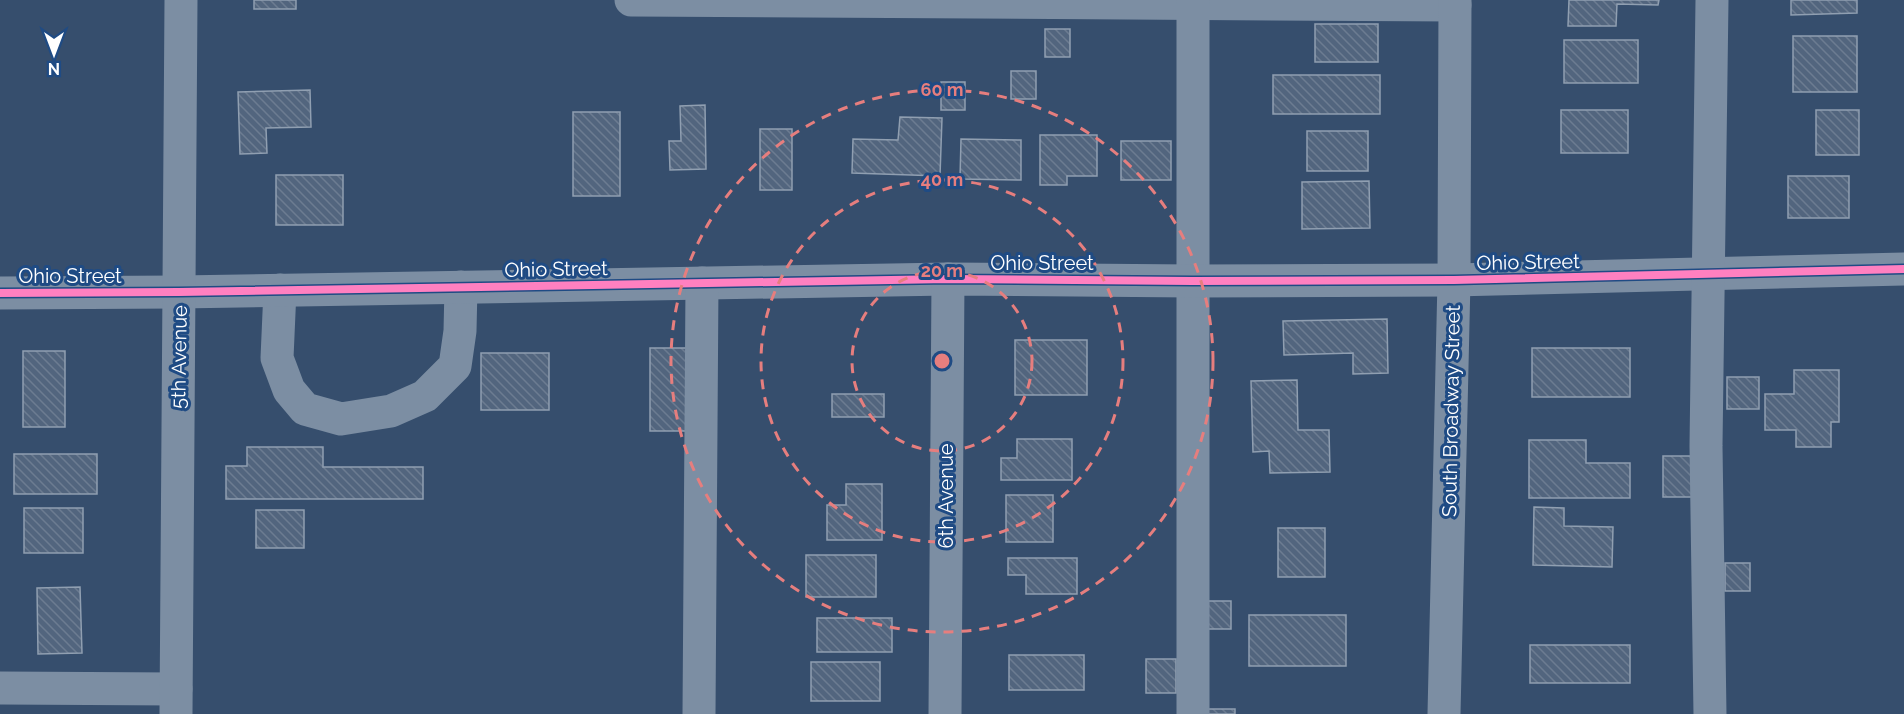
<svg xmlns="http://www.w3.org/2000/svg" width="1904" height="714" font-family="Raleway,sans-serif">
<defs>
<pattern id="building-back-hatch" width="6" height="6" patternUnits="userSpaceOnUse" patternTransform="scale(1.5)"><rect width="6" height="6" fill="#52657e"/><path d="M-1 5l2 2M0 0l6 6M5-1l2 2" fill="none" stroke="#6c7c91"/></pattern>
</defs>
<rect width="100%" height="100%" fill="#364e6d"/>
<g fill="url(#building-back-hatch)" stroke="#909fb1" stroke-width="1.5">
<rect x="254" y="0" width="42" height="9"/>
<polygon points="1569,0 1659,0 1658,5 1617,4 1616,26 1568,26"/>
<polygon points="1791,0 1857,0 1857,13 1791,15"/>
<rect x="1315" y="24" width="63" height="38"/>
<rect x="1045" y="29" width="25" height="28"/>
<rect x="1793" y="36" width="64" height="56"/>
<rect x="1564" y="40" width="74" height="43"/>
<rect x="1011" y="71" width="25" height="28"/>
<rect x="1273" y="75" width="107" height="39"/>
<rect x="941" y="82" width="24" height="28"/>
<polygon points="310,90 311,127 266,128 267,153 240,154 238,92"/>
<polygon points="705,105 706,169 670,170 669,141 681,141 680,106"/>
<rect x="1561" y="110" width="67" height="43"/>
<rect x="1816" y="110" width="43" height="45"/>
<rect x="573" y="112" width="47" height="84"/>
<polygon points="900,117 942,118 940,176 852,173 853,139 898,140"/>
<rect x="760" y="129" width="32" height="61"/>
<rect x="1307" y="131" width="61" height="40"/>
<polygon points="1040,135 1097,135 1097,176 1067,176 1067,185 1040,185"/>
<polygon points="961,139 1021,140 1021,180 960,179"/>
<rect x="1121" y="141" width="50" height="39"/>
<rect x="276" y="175" width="67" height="50"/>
<rect x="1788" y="176" width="61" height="42"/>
<polygon points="1369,181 1370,228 1302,229 1302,182"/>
<polygon points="1387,319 1388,373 1353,374 1353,353 1284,355 1283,321"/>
<rect x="1015" y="340" width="72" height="55"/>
<rect x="650" y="348" width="39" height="83"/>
<rect x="1532" y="348" width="98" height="49"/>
<rect x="23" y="351" width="42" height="76"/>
<rect x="481" y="353" width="68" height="57"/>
<polygon points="1794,370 1839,370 1839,422 1831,422 1831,447 1796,447 1796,430 1765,430 1765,394 1794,394"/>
<rect x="1727" y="377" width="32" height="32"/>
<polygon points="1297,380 1298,430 1329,430 1330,472 1270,473 1269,451 1253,452 1251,381"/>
<rect x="832" y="394" width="52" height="23"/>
<polygon points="1017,439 1072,439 1072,480 1001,480 1001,458 1017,458"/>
<polygon points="1529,440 1586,440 1586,463 1630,463 1630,498 1529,498"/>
<polygon points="247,447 323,447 323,467 423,467 423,499 226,499 226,466 247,466"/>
<rect x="14" y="454" width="83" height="40"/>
<rect x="1663" y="456" width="33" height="41"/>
<polygon points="846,484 882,484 882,540 827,540 827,505 846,505"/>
<rect x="1006" y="495" width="47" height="47"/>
<polygon points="1534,507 1564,508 1564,526 1613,527 1612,567 1533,565"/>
<rect x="24" y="508" width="59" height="45"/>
<rect x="256" y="510" width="48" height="38"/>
<rect x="1278" y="528" width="47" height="49"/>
<rect x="806" y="555" width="70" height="42"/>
<polygon points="1008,558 1077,558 1077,594 1026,594 1026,575 1008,575"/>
<rect x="1725" y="563" width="25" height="28"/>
<polygon points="80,587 82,653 38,654 37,588"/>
<rect x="1201" y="601" width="30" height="28"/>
<rect x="1249" y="615" width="97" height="51"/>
<rect x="817" y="618" width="75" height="34"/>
<rect x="1530" y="645" width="100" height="38"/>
<rect x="1009" y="655" width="75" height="35"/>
<rect x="1146" y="659" width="30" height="34"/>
<rect x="811" y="662" width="69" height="39"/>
<rect x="1203" y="709" width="32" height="5"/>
</g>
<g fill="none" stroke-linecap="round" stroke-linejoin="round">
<g stroke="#7c8ea3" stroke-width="33">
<polyline points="631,0 1455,5"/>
<polyline points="1193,4 1193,714"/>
<polyline points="280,290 277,358 289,390 305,409 341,419 391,411 425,396 455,366 460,331 461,287"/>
<polyline points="0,293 179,292 948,279 1193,281 1454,280 1904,269"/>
<polyline points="0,688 176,689"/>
<polyline points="176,714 181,0"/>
<polyline points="699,714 702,283"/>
<polyline points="945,714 948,279"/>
<polyline points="1444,714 1454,280 1455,0"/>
<polyline points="1710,714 1706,446 1712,0"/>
</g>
<defs>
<polyline id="cycleway" points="0,293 179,292 948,279 1193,281 1454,280 1904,269"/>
</defs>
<use href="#cycleway" stroke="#1f4b84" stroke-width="11"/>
<use href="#cycleway" stroke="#ff80c0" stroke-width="8"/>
</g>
<g fill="none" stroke="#e67e7e" stroke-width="3" stroke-dasharray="10 8">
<circle cx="942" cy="361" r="90"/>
<circle cx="942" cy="361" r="181"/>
<circle cx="942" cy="361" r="271"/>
</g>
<g text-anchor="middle" stroke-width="6" stroke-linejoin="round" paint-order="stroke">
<g font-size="20" fill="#fff" stroke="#1f4b84">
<text transform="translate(1528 262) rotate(-1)" y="7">Ohio Street</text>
<text x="1042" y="270">Ohio Street</text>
<text transform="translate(556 269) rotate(-1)" y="7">Ohio Street</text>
<text x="70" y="283">Ohio Street</text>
<text transform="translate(179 357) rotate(-89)" y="7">5th Avenue</text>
<text transform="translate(1451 411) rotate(-89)" y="7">South Broadway Street</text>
<text transform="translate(946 496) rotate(-90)" y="7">6th Avenue</text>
</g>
</g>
<circle cx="942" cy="361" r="9" fill="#e67e7e" stroke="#1f4b84" stroke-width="3"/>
<g font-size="18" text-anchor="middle" font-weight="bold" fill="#e67e7e" stroke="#1f4b84" stroke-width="6" stroke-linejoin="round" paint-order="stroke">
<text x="942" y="96">60 m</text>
<text x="942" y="186">40 m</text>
<text x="942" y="277">20 m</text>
</g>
<g transform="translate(54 54) rotate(180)" stroke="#1f4b84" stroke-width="4.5" paint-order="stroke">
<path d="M0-4.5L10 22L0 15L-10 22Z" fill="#ffffff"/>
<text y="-9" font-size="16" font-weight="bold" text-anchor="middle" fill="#ffffff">N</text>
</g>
</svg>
